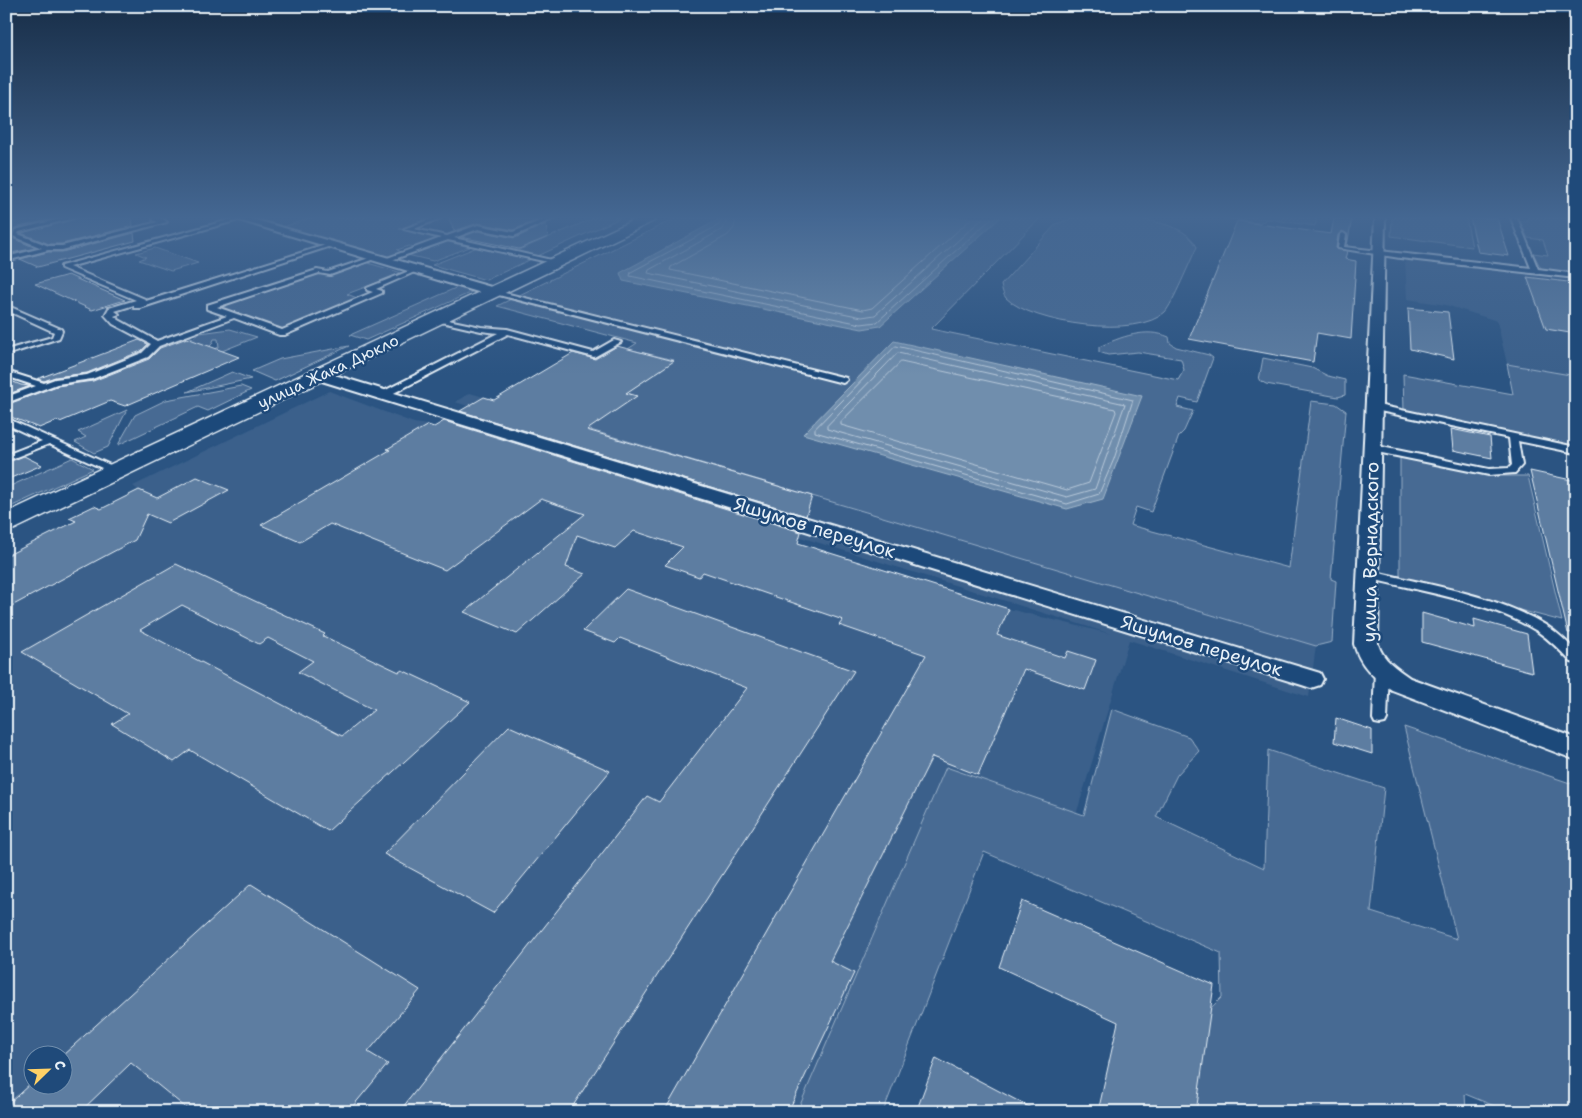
<svg xmlns="http://www.w3.org/2000/svg" width="1582" height="1118" font-family="'Shantell Sans',sans-serif">
<rect width="100%" height="100%" fill="#2b5482"/>
<filter id="ink" filterUnits="userSpaceOnUse"><feTurbulence type="fractalNoise" baseFrequency=".02" numOctaves="2"/><feDisplacementMap in="SourceGraphic" scale="10" xChannelSelector="R" yChannelSelector="G"/><feConvolveMatrix kernelMatrix="1 2 1 2 8 2 1 2 1" color-interpolation-filters="sRGB"/></filter>
<g filter="url(#ink)">
<g fill="#3a608b" fill-rule="evenodd">
<polygon points="1405,259 1475,265 1576,279 1576,376 1507,364 1497,321 1446,305 1407,299"/>
<path d="M628 349 674 360 626 392 637 396 588 430 1316 646 1309 697 1129 640 1076 815 982 781 853 1112H6V549L14 552 75 522 69 518 94 506 101 509 138 490 133 486 329 391 414 423 428 425 1009 609 1111 634 537 455 564 435 455 402 470 393 494 400 602 364ZM32 1056H62V1086H32Z"/>
</g>
<g fill="#476b93" stroke="#98aec6">
<polygon points="311,218 429,218 399,229 440,238 415,247 409,246 397,250 402,252 386,258 283,227"/>
<polygon points="594,218 620,218 486,280 432,265 485,244 519,250"/>
<path d="M676 218H1040L931 329 1178 380 1184 370 1181 359 1138 352 1108 355 1099 352V347C1120 337 1146 327 1169 337L1170 343 1176 347 1209 355 1213 358 1197 402 1180 398 1177 407 1193 411 1184 431 1179 436 1151 512 1136 507 1130 525 1289 568 1311 401 1336 404 1346 411 1331 579 1336 581 1332 642 1316 646 587 429 636 396 625 392 674 360 628 349 637 343 497 306Z"/>
<path d="M1073 218C1105 216 1182 214 1197 247 1191 259 1172 305 1165 312 1138 339 1032 324 1006 298 1003 295 1002 289 1001 285L1056 224Z"/>
<polygon points="1223,218 1317,218 1315,226 1268,219 1259,223"/>
<polygon points="1392,218 1466,218 1472,247 1391,236"/>
<polygon points="1527,218 1576,218 1576,270 1559,272 1542,270 1533,253 1548,255 1543,240 1528,238 1520,221 1529,221"/>
<polygon points="444,241 470,247 433,261 407,255"/>
<polygon points="155,248 198,263 171,271 139,260 146,257 136,253"/>
<polygon points="368,263 402,273 347,294 357,298 284,330 218,307 320,273 330,276"/>
<polygon points="460,286 476,290 366,340 350,335"/>
<polygon points="230,329 257,337 222,351 215,349 219,347 218,339 214,339 212,344 206,350 163,350 159,346 186,335 193,338 200,333"/>
<polygon points="349,346 275,381 252,371 280,359"/>
<polygon points="1263,358 1312,368 1328,376 1345,380 1345,395 1338,397 1266,384 1259,380"/>
<polygon points="1507,364 1576,376 1576,447 1404,411 1403,374 1513,394"/>
<polygon points="232,372 251,379 187,392"/>
<polygon points="241,386 251,390 208,411 198,407 118,445 135,415 166,400"/>
<polygon points="127,410 108,447 94,453 75,442 86,437 78,432"/>
<polygon points="1400,457 1492,476 1528,476 1562,621 1400,579"/>
<polygon points="72,458 93,469 6,509 6,488"/>
<polygon points="1112,709 1189,737 1199,751 1177,775 1156,817 1264,868 1268,750 1384,788 1371,912 1457,939 1404,727 1576,785 1576,1112 1509,1112 1465,1094 1466,1112 1173,1112 1158,1060 1222,997 1221,953 984,852 883,1112 797,1112 946,767 1084,815"/>
</g>
<g fill="#708ead" stroke="#a0b6cb">
<polygon points="721,218 1000,218 880,326 862,329 623,281 620,273"/>
<polygon points="894,341 1142,396 1103,499 1067,509 803,434"/>
</g>
<g fill="none" stroke-linecap="round" stroke-linejoin="round">
<g stroke="#b8c9da" stroke-width="1">
<polyline points="722,218 719,225 631,272 630,276 861,324 877,322 992,218"/>
<polyline points="728,218 723,229 649,270 648,273 862,317 875,315 983,218"/>
<polyline points="736,218 734,228 728,235 671,267 670,270 863,310 872,308 972,218"/>
<polygon points="896,346 1133,400 1114,459 1099,494 1067,504 815,432 815,429"/>
<polygon points="898,353 1125,404 1095,489 1067,497 827,429 827,426"/>
<polygon points="901,362 1115,409 1116,412 1089,483 1067,490 841,425 841,422"/>
</g>
</g>
<g fill="#5d7da1" stroke="#e8f1f8" fill-rule="evenodd">
<polygon points="31,218 56,218 15,228 12,238 36,248 6,254 6,224"/>
<polygon points="76,218 132,218 133,226 62,244 49,244 21,233"/>
<polygon points="449,218 542,218 513,230 478,223 454,231"/>
<polygon points="1334,218 1352,218 1347,246 1348,235 1342,231 1338,235 1336,248 1347,251 1345,259 1356,261 1351,339 1317,333 1313,362 1189,339 1237,221 1331,234"/>
<polygon points="1470,218 1497,218 1509,256 1478,252"/>
<polygon points="546,224 548,237 519,249 461,237 478,231 515,238"/>
<polygon points="134,233 135,241 38,267 20,259 48,252 62,252"/>
<polygon points="68,275 95,287 125,300 92,310 35,284"/>
<polygon points="1527,277 1576,283 1576,334 1546,329"/>
<polygon points="1408,308 1448,312 1454,359 1410,349"/>
<polygon points="187,338 239,357 125,406 110,401 60,422 56,421 39,428 6,415 6,405 57,386 93,381 149,359 160,348"/>
<polygon points="139,340 148,344 141,351 87,373 55,377 44,381 37,379"/>
<polygon points="617,346 674,361 626,393 637,396 587,430 812,496 806,516 460,411 484,397 494,400 573,353 595,359"/>
<polygon points="6,379 21,385 30,386 6,395"/>
<polygon points="444,421 801,532 798,543 1009,609 997,635 1065,658 1068,651 1096,660 1085,690 1024,669 978,775 932,757 830,961 854,973 788,1112 664,1112 926,655 839,625 843,620 703,572 699,577 665,565 683,547 634,531 615,548 577,535 566,567 585,574 517,634 464,612 585,514 541,499 445,570 330,524 300,542 261,525 390,450 387,449 428,425 434,427"/>
<polygon points="1451,429 1490,437 1492,458 1453,450"/>
<polygon points="24,456 42,465 6,480 6,463"/>
<polygon points="1530,471 1576,481 1576,632 1568,633"/>
<polygon points="197,477 229,490 168,523 147,514 135,540 6,609 6,556 76,521 69,518 94,506 101,509 139,490 157,498"/>
<path d="M176 564 325 634 323 636 399 672 402 670 470 702 328 831 190 750 174 762 112 724 128 714 22 652ZM182 605 259 644 268 638 313 661 298 672 374 710 342 736 140 630Z"/>
<polygon points="626,589 854,671 569,1112 399,1112 647,796 659,802 747,688 620,638 615,643 583,631"/>
<polygon points="1422,613 1475,628 1474,619 1527,634 1532,672 1422,642"/>
<polygon points="1336,718 1372,730 1372,754 1334,742"/>
<polygon points="509,726 610,771 493,913 384,854"/>
<polygon points="251,884 420,990 368,1052 388,1064 348,1112 191,1112 131,1063 80,1112 6,1112 6,1106 32,1082 32,1086 62,1086 62,1056"/>
<polygon points="1022,901 1214,985 1196,1112 1098,1112 1118,1022 999,967"/>
<polygon points="936,1058 1039,1112 916,1112"/>
</g>
<g fill="none" stroke-linecap="round" stroke-linejoin="round">
<defs>
<g id="lane">
<polygon points="64,218 74,218 19,232 18,234 49,246 62,246 158,222 153,220 153,218 161,218 167,222 62,250 48,250 6,261 6,257 42,248 13,236 15,230"/>
<polygon points="236,218 242,219 69,267 145,299 146,301 329,244 334,245 140,308 134,308 134,305 115,311 119,314 114,316 119,320 157,341 227,316 207,309 207,305 317,270 328,272 372,257 377,258 330,275 319,273 217,307 282,330 373,292 367,290 367,288 414,269 419,270 376,289 382,291 382,293 285,335 279,335 234,318 159,346 148,357 92,379 57,384 6,403 6,397 36,386 6,376 6,371 44,383 55,379 87,375 142,353 151,344 113,324 105,315 109,308 136,300 61,268 61,266"/>
<polygon points="433,218 441,218 414,229 447,236 478,225 513,232 547,218 555,218 514,236 478,229 454,238 560,262 557,264 448,240 386,262 382,262 382,260 441,238 404,229"/>
<polygon points="1511,218 1517,218 1538,269 1576,274 1576,278 1400,258 1338,248 1340,235 1343,233 1346,235 1344,247 1531,268"/>
<polygon points="493,290 846,378 847,380 843,383 491,293 491,291"/>
<polygon points="6,305 61,329 62,331 59,338 6,355 6,350 52,337 54,332 6,310"/>
<polygon points="434,317 481,327 507,329 593,352 614,340 621,342 594,357 508,334 386,397 380,397 380,393 498,333 481,331 437,321 434,321"/>
<polygon points="1373,404 1576,447 1576,453 1518,441 1522,465 1515,473 1489,475 1372,451 1369,450 1369,446 1372,445 1489,469 1509,468 1512,465 1509,438 1370,409 1370,405"/>
<polygon points="6,418 119,469 121,471 119,473 113,473 49,444 6,461 6,455 42,441 6,424"/>
<path d="M1368 570C1425 585 1496 594 1547 626 1558 633 1567 642 1576 651V663L1571 662C1561 651 1550 640 1537 631 1486 600 1421 592 1364 577L1362 574Z"/>
<polygon points="1382,665 1387,667 1389,670 1387,719 1385,723 1380,724 1375,723 1373,719 1375,670 1377,667"/>
</g>
<g id="street">
<polygon points="232,218 249,218 498,289 500,292 493,296 488,295"/>
<path d="M1375 218H1385L1378 644C1383 660 1396 668 1410 678L1576 738V760L1392 690C1374 678 1360 666 1354 644Z"/>
<polygon points="318,370 1320,673 1323,679 1320,685 1311,688 1302,685 312,378 310,375 312,372"/>
</g>
<polygon id="secondary" points="638,218 656,218 654,221 15,529 6,531 6,513"/>
</defs>
<use href="#lane" stroke="#e8f1f8" stroke-width="4"/>
<use href="#street" stroke="#e8f1f8" stroke-width="4"/>
<use href="#secondary" stroke="#e8f1f8" stroke-width="3"/>
<use href="#lane" fill="#1f4a7a" fill-rule="evenodd"/>
<use href="#street" fill="#1f4a7a" fill-rule="evenodd"/>
<use href="#secondary" fill="#1f4a7a" fill-rule="evenodd"/>
</g>
</g>
<linearGradient id="sky" x2="0" y2="1"><stop stop-color="#182e48"/><stop offset="0.58" stop-color="#446792"/><stop offset="1" stop-color="#446792" stop-opacity="0"/></linearGradient>
<rect width="1582" height="375" fill="url(#sky)"/>
<g text-anchor="middle" stroke-width="5" stroke-linejoin="round" paint-order="stroke">
<g font-size="16" fill="#e8f1f8" stroke="#1f4a7a">
<text transform="translate(328 371) rotate(-25)" y="6">улица Жака Дюкло</text>
</g>
<g font-size="19" fill="#e8f1f8" stroke="#1f4a7a">
<text transform="translate(815 527) rotate(17)" y="7">Яшумов переулок</text>
<text transform="translate(1370 552) rotate(-89)" y="7">улица Вернадского</text>
<text transform="translate(1202 645) rotate(17)" y="7">Яшумов переулок</text>
</g>
</g>
<rect width="1582" height="1118" fill="none" stroke="#1f4a7a" stroke-width="25"/>
<rect x="12" y="12" width="1557" height="1093" fill="none" stroke="#e8f1f8" stroke-width="2" filter="url(#ink)"/>
<g transform="translate(48 1070) rotate(67)"><circle r="24" fill="#1f4a7a" stroke="#6f8dac"/>
<path d="M0-4L9 19L0 12L-9 19Z" fill="#ffd166"/>
<text y="-8" font-size="14" font-weight="bold" text-anchor="middle" fill="#e8f1f8">С</text>
</g>
</svg>
